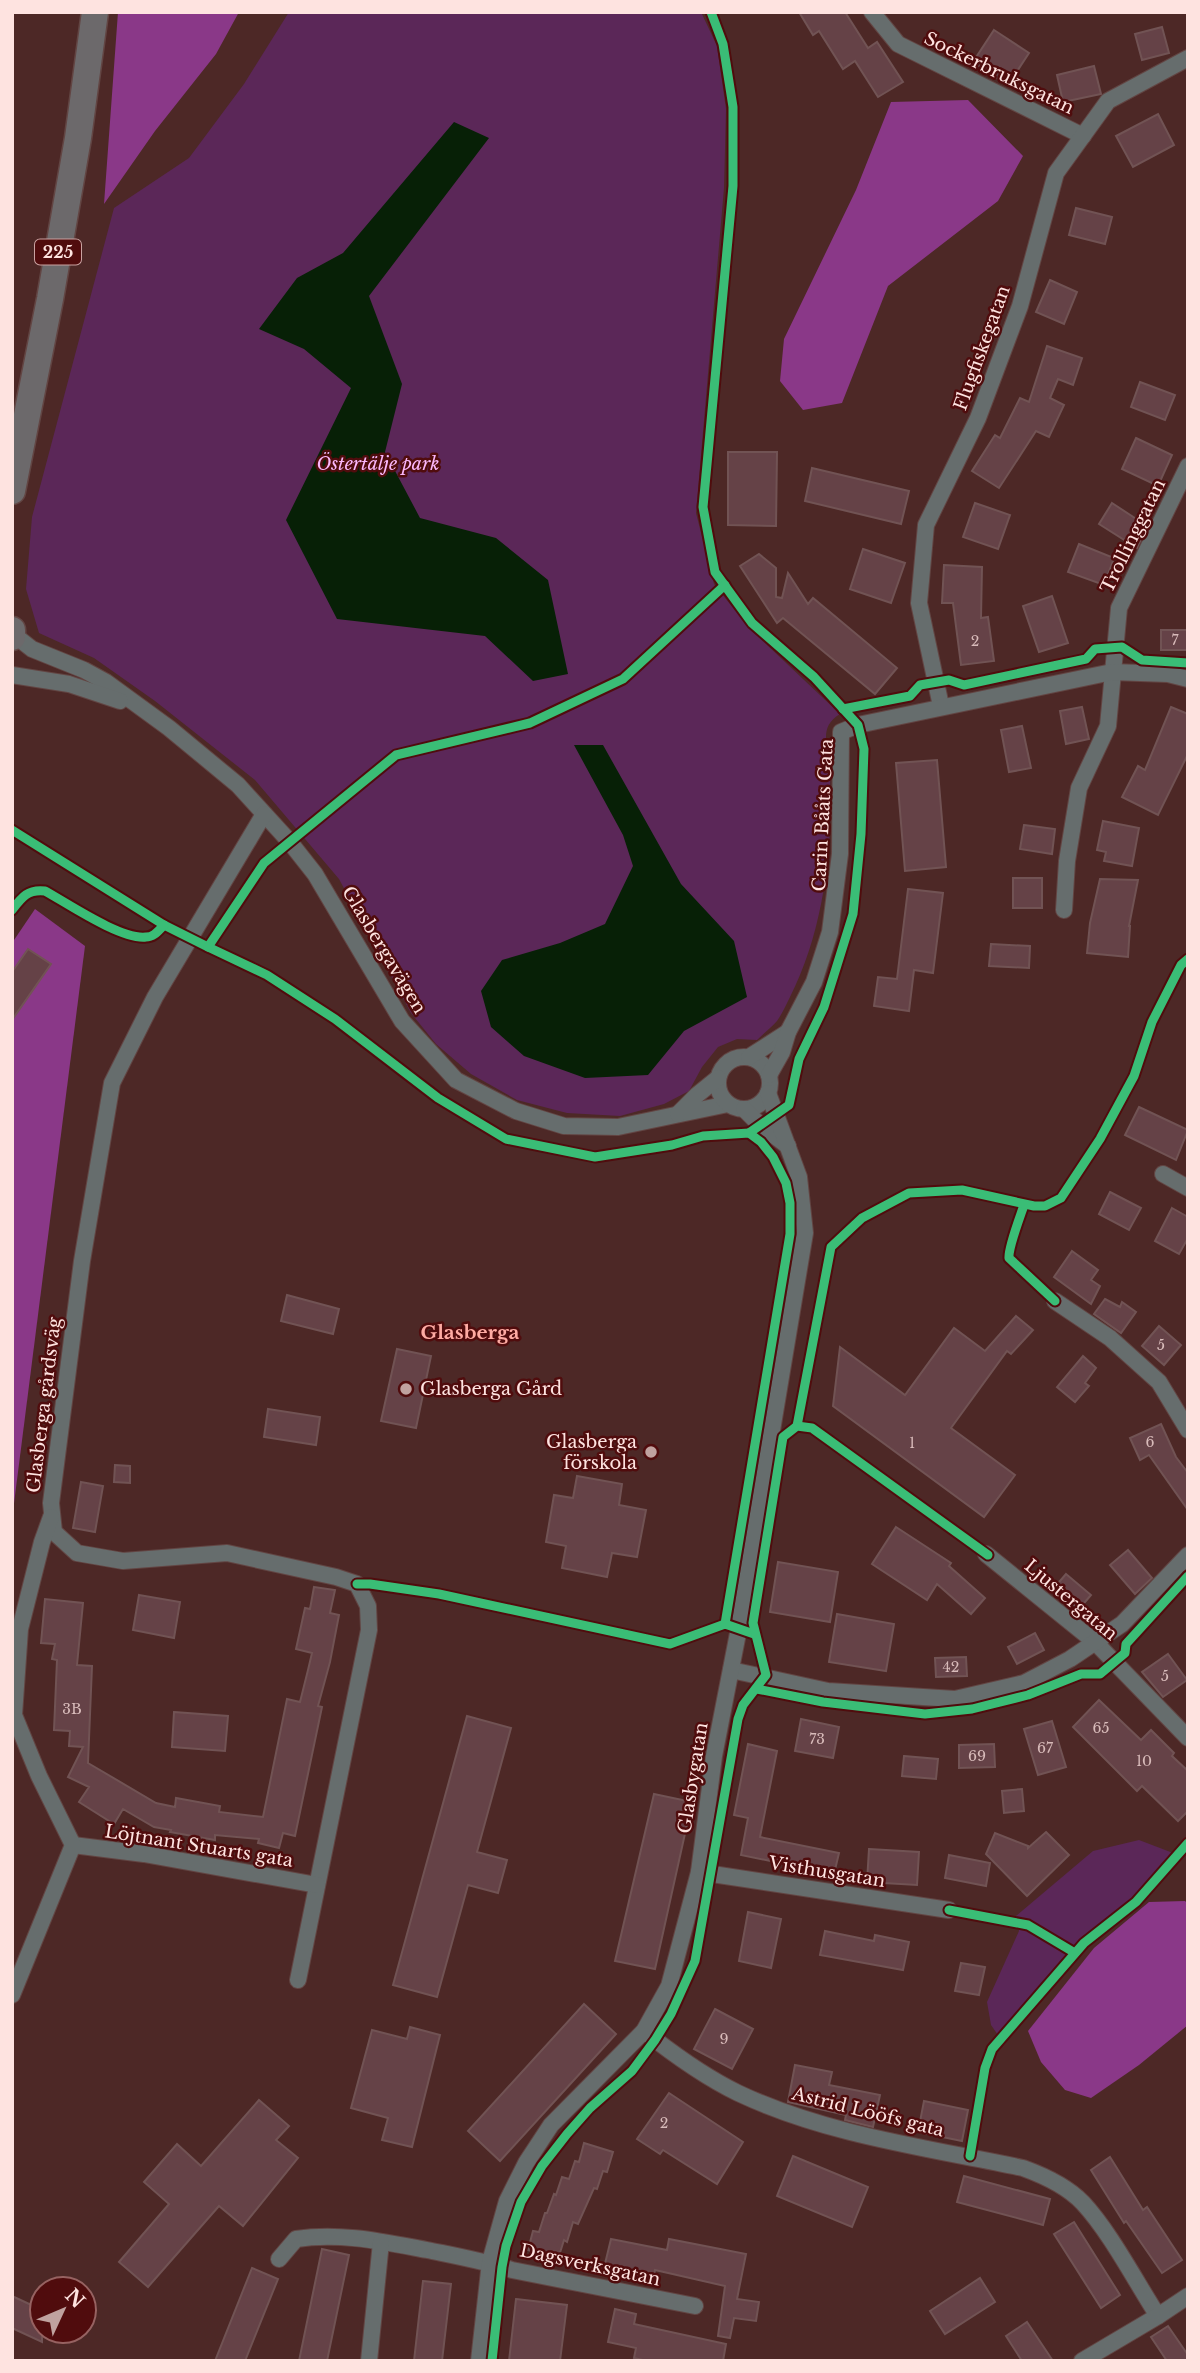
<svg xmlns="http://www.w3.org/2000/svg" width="1200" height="2373" font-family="'Libre Baskerville',serif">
<rect width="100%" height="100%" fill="#4d2826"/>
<g fill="#5b2758">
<path d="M289 12H701L717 46 726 109 724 188 696 513 714 584 749 628 840 714C818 727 828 746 830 766 831 774 830 781 830 788 832 858 822 934 790 997 786 1005 782 1014 777 1021 771 1028 764 1033 757 1040L737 1039 718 1047 702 1067 689 1091 664 1104 620 1116 567 1113 517 1100 471 1074 436 1044 411 1013 339 879 255 780 155 701 94 658 39 633 26 589 32 517 114 208 189 158 244 84Z"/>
<polygon points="1139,1840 1173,1853 1146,1889 1082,1942 1017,2017 998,2035 991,2025 987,2002 1019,1931 1016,1916 1093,1851"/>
</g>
<g fill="#8a3888">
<polygon points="118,12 239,12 216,54 155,131 104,204"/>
<polygon points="968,100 1023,156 998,201 888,286 842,403 803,410 780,381 784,339 856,190 891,102"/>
<polygon points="35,909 85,946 12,1519 12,943"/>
<polygon points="1185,1901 1188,1904 1188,2025 1139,2065 1091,2098 1065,2090 1041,2062 1028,2031 1094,1948 1149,1902"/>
</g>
<g fill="#072006">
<polygon points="454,122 489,138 369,296 402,384 385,452 420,518 496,538 548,580 568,674 533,681 485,636 337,619 286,520 351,388 304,349 259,329 297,278 343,253"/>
<polygon points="574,745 603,745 681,884 734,941 747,997 684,1031 648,1075 585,1078 524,1056 491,1027 481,991 502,960 560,943 605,924 633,866 623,835"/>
</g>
<g fill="#654247" stroke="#715354" stroke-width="2">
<polygon points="799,12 845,12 868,48 877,42 903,82 878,97 855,61 843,69 819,31 813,35"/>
<polygon points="1162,27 1169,53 1142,60 1135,34"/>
<polygon points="994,30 1029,53 1008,85 973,62"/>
<polygon points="1094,66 1101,94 1063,102 1057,75"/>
<polygon points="1158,114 1174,145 1133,167 1116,136"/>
<polygon points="1076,208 1112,217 1105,244 1069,235"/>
<polygon points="1050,280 1077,292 1064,324 1036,312"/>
<polygon points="1047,346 1082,358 1073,385 1058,379 1050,398 1064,405 1049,437 1036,431 999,488 972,471 995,435 1000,438 1020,398 1029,402"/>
<polygon points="1140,382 1175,395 1165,420 1131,407"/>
<polygon points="1136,438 1172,455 1158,486 1122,469"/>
<polygon points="728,452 777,452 776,526 728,525"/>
<polygon points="812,468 909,491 901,524 805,501"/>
<polygon points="975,503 1010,515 998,549 963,537"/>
<polygon points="1112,503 1147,526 1137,548 1099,524"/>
<polygon points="1079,544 1114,558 1104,585 1068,572"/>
<polygon points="863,549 905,563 891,603 850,589"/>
<polygon points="759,554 776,568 776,597 782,598 788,573 808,604 813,598 897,668 875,694 783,618 777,623 740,566"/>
<polygon points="944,565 982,567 981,618 988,617 994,661 961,665 953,603 942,603"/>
<polygon points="1052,596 1068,643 1039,652 1023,606"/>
<rect x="1161" y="630" width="27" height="20"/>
<polygon points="1082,707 1089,739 1066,744 1060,711"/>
<polygon points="1171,707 1188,714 1188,754 1158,815 1122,797 1138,766 1145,770"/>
<polygon points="1022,726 1031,768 1009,772 1001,730"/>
<polygon points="937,760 946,867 905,871 896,763"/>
<polygon points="1103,821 1139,828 1132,866 1104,861 1106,852 1097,850"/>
<polygon points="1024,825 1055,829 1052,854 1020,849"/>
<rect x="1013" y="878" width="29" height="30"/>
<polygon points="1100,879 1138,880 1129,926 1130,926 1128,957 1087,953 1090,923"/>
<polygon points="908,889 943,893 933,973 914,970 909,1011 874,1006 878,977 897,979"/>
<polygon points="991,944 1030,946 1029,968 989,966"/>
<polygon points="28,949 51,964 12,1020 12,972"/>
<polygon points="1139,1107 1188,1130 1176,1160 1125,1135"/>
<polygon points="1110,1192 1141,1208 1129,1230 1099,1214"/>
<polygon points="1172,1208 1188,1217 1188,1238 1179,1254 1155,1241"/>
<polygon points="1072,1251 1098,1270 1091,1280 1100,1286 1091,1304 1054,1277"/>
<polygon points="287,1295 339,1309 333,1334 281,1321"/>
<polygon points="1105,1299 1120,1307 1122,1302 1136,1312 1121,1333 1094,1314"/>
<polygon points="1016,1316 1033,1330 1011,1354 1007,1351 951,1428 1015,1475 984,1517 833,1406 840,1347 905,1395 954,1328 985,1351"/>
<polygon points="1159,1326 1181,1345 1164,1365 1142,1346"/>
<polygon points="397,1349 431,1356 416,1428 381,1421"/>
<polygon points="1083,1356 1096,1368 1085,1383 1089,1386 1075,1402 1057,1387"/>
<polygon points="268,1409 320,1417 316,1445 264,1437"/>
<polygon points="1161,1424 1176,1457 1188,1473 1188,1510 1149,1455 1140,1460 1130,1438"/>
<polygon points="115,1465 130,1466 130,1483 114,1482"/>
<polygon points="577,1476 622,1484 619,1505 646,1510 637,1557 612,1553 607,1577 562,1568 566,1546 546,1542 554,1495 573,1498"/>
<polygon points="81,1482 103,1486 95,1532 73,1528"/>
<polygon points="896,1527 951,1563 949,1566 985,1598 971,1614 937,1584 927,1600 872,1564"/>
<polygon points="1128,1550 1152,1578 1135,1594 1110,1565"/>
<polygon points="778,1562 838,1572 830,1622 770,1612"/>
<polygon points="1066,1574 1091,1595 1079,1609 1054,1588"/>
<polygon points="314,1587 335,1590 330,1613 339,1615 330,1662 318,1706 322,1707 295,1836 283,1833 279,1848 258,1843 259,1839 215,1835 215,1840 170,1832 171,1830 154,1827 123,1809 114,1824 79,1802 89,1787 68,1777 83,1747 69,1746 70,1731 54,1730 57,1660 52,1659 55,1644 41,1643 45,1599 83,1603 77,1665 92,1666 88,1763 156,1803 175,1807 176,1798 220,1806 219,1812 263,1817 287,1699 300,1702 308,1670 312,1653 296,1649 305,1608 310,1609"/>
<polygon points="139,1595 180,1602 174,1638 133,1630"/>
<polygon points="837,1614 894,1624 886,1671 829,1662"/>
<polygon points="1035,1633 1044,1650 1017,1664 1008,1647"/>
<polygon points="1168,1654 1187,1680 1163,1697 1142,1672"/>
<polygon points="966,1657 967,1676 936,1677 935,1658"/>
<polygon points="1099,1700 1141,1740 1151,1730 1174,1753 1172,1756 1188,1771 1188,1811 1178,1821 1142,1786 1137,1791 1073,1727"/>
<polygon points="174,1712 228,1716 225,1751 172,1747"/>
<polygon points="467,1716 511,1728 477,1852 507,1860 498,1893 468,1885 437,1997 393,1985"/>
<polygon points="801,1719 839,1727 833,1758 795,1751"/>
<polygon points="1052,1721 1066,1767 1038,1775 1024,1729"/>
<polygon points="748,1744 777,1751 760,1837 839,1853 834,1874 741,1855 748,1818 734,1815"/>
<polygon points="994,1744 995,1767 959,1768 959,1745"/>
<polygon points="904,1756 938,1759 936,1779 902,1776"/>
<polygon points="1022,1789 1024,1811 1004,1813 1002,1791"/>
<polygon points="654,1794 692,1802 655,1969 615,1961"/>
<polygon points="1046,1832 1069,1855 1027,1896 986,1854 995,1833 1028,1846 1028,1848"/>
<polygon points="869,1849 919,1852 917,1885 867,1882"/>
<polygon points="949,1855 990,1863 986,1886 945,1878"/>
<polygon points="748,1912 781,1919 771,1968 739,1961"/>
<polygon points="825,1931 874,1941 875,1935 909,1942 903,1970 820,1955"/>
<polygon points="961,1963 985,1967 979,1995 955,1991"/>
<polygon points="584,2004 616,2034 500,2161 468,2131"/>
<polygon points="715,2009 753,2029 732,2069 694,2049"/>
<polygon points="410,2027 440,2035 412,2147 382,2140 388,2118 351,2108 372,2030 407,2039"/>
<polygon points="795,2065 832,2072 829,2085 880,2095 873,2127 845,2120 846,2115 788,2102"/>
<polygon points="669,2093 743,2142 717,2184 663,2150 660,2154 637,2139"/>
<polygon points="259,2100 289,2126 276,2140 298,2158 243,2226 219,2206 148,2287 119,2262 169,2204 144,2182 177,2144 201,2166"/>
<polygon points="924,2101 968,2110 962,2141 918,2132"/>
<polygon points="584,2143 613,2152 607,2172 603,2171 597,2189 594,2188 578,2224 573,2222 567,2242 564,2240 558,2259 528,2250 533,2231 539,2232 545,2213 547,2213 554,2194 556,2195 562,2177 569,2179 575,2161 579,2162"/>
<polygon points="793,2156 868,2187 852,2227 777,2196"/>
<polygon points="1110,2157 1143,2210 1147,2207 1182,2260 1162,2273 1126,2221 1124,2223 1091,2170"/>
<polygon points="964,2176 1050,2199 1043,2225 957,2202"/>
<polygon points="1074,2222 1120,2295 1101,2308 1054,2234"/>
<polygon points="611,2239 667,2250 669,2239 746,2254 737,2299 759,2302 756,2321 734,2318 730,2338 718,2336 725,2286 655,2270 653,2282 603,2272"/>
<polygon points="322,2249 349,2255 327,2361 299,2361"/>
<polygon points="252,2268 278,2279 245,2361 215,2361"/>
<polygon points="980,2278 995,2302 945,2334 930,2311"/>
<polygon points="423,2281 451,2284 442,2361 414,2361"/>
<polygon points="12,2296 42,2310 42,2342 12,2328"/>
<polygon points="516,2299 567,2305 560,2361 509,2361"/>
<polygon points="615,2309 636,2314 634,2324 726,2344 723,2361 647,2361 634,2358 636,2348 608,2342"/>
<polygon points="1027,2322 1053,2361 1022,2361 1006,2336"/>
<polygon points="1168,2326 1188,2355 1188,2361 1167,2361 1151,2337"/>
</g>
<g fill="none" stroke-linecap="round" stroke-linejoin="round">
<defs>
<g id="minor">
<polyline points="872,12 898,44 1083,136"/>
<polyline points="13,634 32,649 84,670 106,682 169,728 238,785 289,841 315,874 402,1021 456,1080 516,1111 564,1126 618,1127 728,1104"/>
<polyline points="12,675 69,684 120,701"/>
<polyline points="941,706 919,603 926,525 978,418 1020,306 1056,173 1108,101 1188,58"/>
<polyline points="264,814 155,997 112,1083 82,1261 51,1503 54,1532 77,1553 123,1561 227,1553 336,1577 357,1584 368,1606 369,1630 298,1980"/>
<polyline points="1064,910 1067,861 1079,788 1108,726 1119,608 1188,466"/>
<circle cx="744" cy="1083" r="26"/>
<polyline points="749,1057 788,1032"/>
<polyline points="769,1075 782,1052 788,1032 814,982 830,932 840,854 841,732 858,725 1112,672 1168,674 1188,679"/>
<polyline points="744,1109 760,1125 788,1146"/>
<polyline points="678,1114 697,1095 718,1078"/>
<polyline points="1163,1174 1188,1188"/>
<polyline points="1055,1301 1110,1338 1159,1382 1188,1430"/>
<polyline points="986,1554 1095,1642 1188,1738"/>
<polyline points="731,1670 828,1691 955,1699 1024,1683 1070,1659 1122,1624 1188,1555"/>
<polyline points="73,1845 144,1854 317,1885"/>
<polyline points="699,1872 949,1910"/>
<polyline points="12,1995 73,1845 39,1776 14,1715 20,1629 42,1542 51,1517"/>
<path d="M644 2031C673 2054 705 2077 738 2093 827 2135 928 2148 1023 2168 1045 2176 1067 2186 1083 2203 1110 2232 1136 2282 1158 2316"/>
<path d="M279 2259 296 2239C340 2232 384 2242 427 2250 456 2256 484 2261 512 2270L695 2306"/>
<polyline points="369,2361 381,2242"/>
<polyline points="479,2361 490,2262 507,2201 526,2163 551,2125 644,2031 669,1986 699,1872 714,1756 739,1628 805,1233 799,1177 768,1093"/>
<polyline points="1082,2361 1158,2316 1188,2296"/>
</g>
<g id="primary">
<polyline points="12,491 50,299 78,138 95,12"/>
<polyline points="12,630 12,637"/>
</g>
</defs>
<use href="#minor" stroke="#624543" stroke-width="18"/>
<use href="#primary" stroke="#624543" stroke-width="29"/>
<use href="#minor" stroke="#666d6d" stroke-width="16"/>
<use href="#primary" stroke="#6c696b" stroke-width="26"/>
<defs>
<g id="cycleway">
<polyline points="711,12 723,44 733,107 733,186 703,507 715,572 752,623 814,677 858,725 864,749 861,834 853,914 824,1007 799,1059 789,1105 749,1133"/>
<polyline points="843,709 910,696 920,685 949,680 964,685 1086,659 1095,649 1122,647 1142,660 1188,663"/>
<polyline points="12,830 164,925 208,947 264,863 396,755 530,723 623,679 725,585"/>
<path d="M12 910C22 897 28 889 45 891 67 903 121 940 146 937 154 937 158 931 164 925"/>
<polyline points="208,947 267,975 335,1019 438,1098 506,1139 595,1157 672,1145 703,1136 749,1133 761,1142 773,1157 786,1183 790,1203 790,1234 725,1624"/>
<path d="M1024 1205C1020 1217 1008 1248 1009 1258L1055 1301"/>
<polyline points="797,1426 831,1247 862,1218 909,1193 962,1190 1034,1206 1045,1206 1061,1198 1100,1139 1134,1076 1152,1022 1181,965 1188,959"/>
<polyline points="357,1584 370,1584 439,1594 670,1644 725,1624 754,1634"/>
<polyline points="757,1689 823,1702 925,1714 972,1709 1028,1695 1081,1674 1100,1674 1125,1653 1126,1644 1188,1576"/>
<polyline points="949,1910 1028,1925 1075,1953"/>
<polyline points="970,2156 985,2068 992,2049 1084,1943 1136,1902 1188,1843"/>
<polyline points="492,2361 502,2267 506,2246 521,2202 542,2166 567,2134 590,2108 632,2071 655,2040 671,2014 695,1961 738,1719 743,1705 766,1675 753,1623 783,1437 797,1426 812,1428 988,1555"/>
</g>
</defs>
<use href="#cycleway" stroke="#500c0d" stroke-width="13"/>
<use href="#cycleway" stroke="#3abd76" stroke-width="9"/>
</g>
<g fill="#c0a29f" stroke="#500c0d" stroke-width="2.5">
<circle cx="406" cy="1389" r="7"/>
<circle cx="651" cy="1452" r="7"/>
</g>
<g text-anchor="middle" stroke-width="5" stroke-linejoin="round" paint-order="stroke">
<g font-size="14" fill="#d8bbba">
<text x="1175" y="645">7</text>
<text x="975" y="646">2</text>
<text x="1161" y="1350">5</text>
<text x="1150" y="1447">6</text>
<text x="912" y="1448">1</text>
<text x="951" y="1672">42</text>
<text x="1165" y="1681">5</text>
<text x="72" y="1714">3B</text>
<text x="1101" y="1733">65</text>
<text x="817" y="1744">73</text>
<text x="1045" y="1753">67</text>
<text x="977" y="1761">69</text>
<text x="1144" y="1766">10</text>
<text x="724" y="2044">9</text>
<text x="664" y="2128">2</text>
</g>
<rect fill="#500c0d" stroke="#caa2a1" stroke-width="2" x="35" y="239.5" width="46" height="25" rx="5"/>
<g font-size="16" font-weight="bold" fill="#fee3e0">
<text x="58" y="258">225</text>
</g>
<g font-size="18" fill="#fee3e0" stroke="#500c0d">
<text transform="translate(999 73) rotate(26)" y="6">Sockerbruksgatan</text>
<text transform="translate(982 348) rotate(-70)" y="6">Flugfiskegatan</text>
<text transform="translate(1133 536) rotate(-64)" y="6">Trollinggatan</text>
<text transform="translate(823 815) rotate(-87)" y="6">Carin Bååts Gata</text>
<text transform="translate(384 950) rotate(59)" y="6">Glasbergavägen</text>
<text transform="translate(44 1405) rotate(-83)" y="6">Glasberga gårdsväg</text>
<text transform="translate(1071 1600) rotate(40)" y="6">Ljustergatan</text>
<text transform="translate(693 1778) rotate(-81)" y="6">Glasbygatan</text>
<text transform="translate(199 1846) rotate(9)" y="6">Löjtnant Stuarts gata</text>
<text transform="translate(827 1872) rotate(9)" y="6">Visthusgatan</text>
<text transform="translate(868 2112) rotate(14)" y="6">Astrid Lööfs gata</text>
<text transform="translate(590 2265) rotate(12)" y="6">Dagsverksgatan</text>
</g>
<g font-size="18" font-style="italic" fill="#fab7fb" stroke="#500c0d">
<text x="378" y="470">Östertälje park</text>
</g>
<g font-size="18" fill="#fee3e0" stroke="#500c0d" text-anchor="start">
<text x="420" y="1395">Glasberga Gård</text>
<text x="637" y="1448" text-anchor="end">Glasberga<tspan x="637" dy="21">förskola</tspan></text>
</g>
<g font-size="19" font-weight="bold" fill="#feaba3" stroke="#500c0d">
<text x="470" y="1339">Glasberga</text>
</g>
</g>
<rect width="1200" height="2373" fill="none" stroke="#fee3e0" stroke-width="28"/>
<g transform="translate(63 2310) rotate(46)"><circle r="33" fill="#500c0d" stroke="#966261" stroke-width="2"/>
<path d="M0-5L12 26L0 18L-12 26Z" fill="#c0a29f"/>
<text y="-10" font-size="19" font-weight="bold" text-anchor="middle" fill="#fee3e0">N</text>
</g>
</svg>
